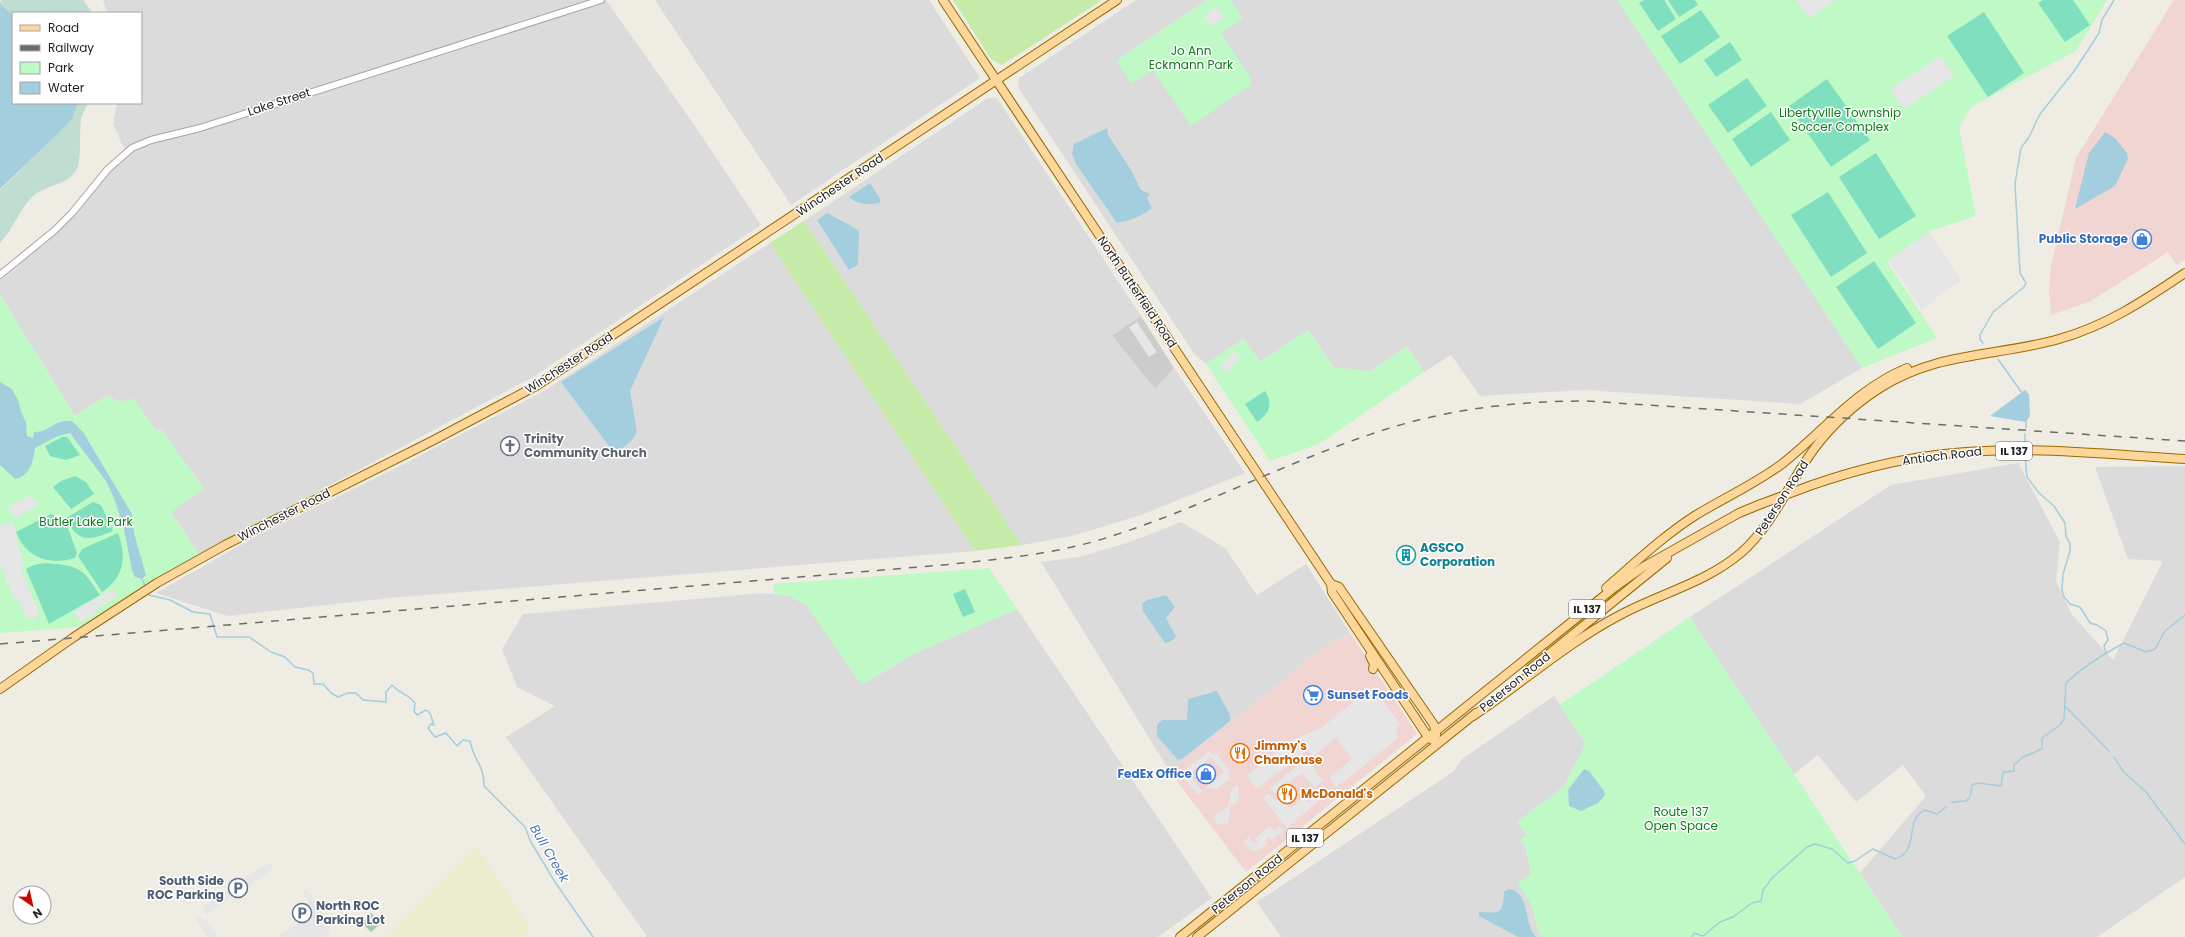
<svg xmlns="http://www.w3.org/2000/svg" width="2185" height="937" font-family="Poppins,sans-serif">
<rect width="100%" height="100%" fill="#efece3"/>
<g fill="#dcdbdb">
<polygon points="103,0 606,0 688,116 761,225 533,377 199,555 171,512 204,489 161,429 157,432 134,399 120,402 107,396 75,416 0,295 0,281 60,230 116,163 127,155 113,124 117,103 141,103 141,13 107,13"/>
<polygon points="655,0 929,0 980,78 791,205"/>
<polygon points="1136,0 1617,0 1862,368 1800,404 1585,390 1480,396 1451,355 1424,372 1407,346 1370,372 1333,367 1308,330 1260,362 1244,339 1206,364 1195,355 1018,87 1019,78"/>
<polygon points="988,98 997,98 1141,316 1113,334 1155,389 1174,368 1245,473 1141,515 1072,536 1022,545 804,221"/>
<polygon points="770,243 975,551 390,598 228,616 156,593 255,537 402,465 544,391"/>
<polygon points="2018,463 2060,542 2056,581 2072,615 2113,660 2163,561 2128,559 2095,467 2185,466 2185,877 2097,937 1902,937 1860,873 1926,796 1903,765 1856,802 1818,755 1794,774 1690,617 1891,485"/>
<polygon points="1181,522 1225,548 1257,595 1306,564 1350,633 1326,645 1170,772 1041,562 1079,557 1127,543"/>
<polygon points="763,593 790,596 807,606 862,685 913,654 1017,609 1212,898 1158,937 646,937 646,935 506,737 555,706 517,687 502,649 523,614"/>
<polygon points="1554,696 1587,744 1563,787 1518,822 1527,835 1520,840 1526,848 1531,874 1519,883 1532,906 1539,932 1542,937 1281,937 1257,902 1453,772 1462,759"/>
</g>
<g fill="#f0d5d2">
<polygon points="2174,0 2185,0 2185,259 2177,265 2168,252 2091,301 2051,315 2049,289 2051,266 2076,158"/>
<polygon points="1350,633 1417,734 1246,872 1170,772 1326,645"/>
</g>
<polygon fill="#ccc" points="1141,316 1174,368 1155,389 1112,335"/>
<polygon fill="#ebeece" points="477,846 531,928 523,937 386,937"/>
<g fill="#c6eaa8">
<polygon points="953,0 1102,0 1002,65 991,59"/>
<polygon points="804,221 1022,545 975,551 770,243"/>
</g>
<g fill="#c0ddd1">
<polygon points="1,0 83,0 91,11 91,13 13,13 13,15 1,5"/>
<path d="M78 103H88C86 108 82 114 81 120 79 134 82 157 77 169 67 187 44 184 31 198 19 211 13 229 0 243V190L60 132 72 119Z"/>
</g>
<polygon fill="#a4c8ab" points="371,913 381,923 371,932 362,923"/>
<g fill="#bffac6">
<polygon points="1207,0 1231,0 1243,18 1221,33 1250,76 1251,85 1191,126 1153,70 1132,84 1116,61"/>
<polygon points="1617,0 2107,0 2076,51 1971,107 1959,128 1976,216 1930,231 1888,263 1937,338 1862,368"/>
<polygon points="0,295 75,416 107,396 120,402 134,399 157,432 161,429 204,489 171,512 199,555 164,575 83,627 0,633"/>
<polygon points="1308,330 1333,367 1370,372 1407,346 1424,372 1319,444 1270,461 1206,364 1244,339 1260,362"/>
<polygon points="989,568 1017,609 913,654 862,685 807,606 790,596 774,594 773,584"/>
<polygon points="1690,617 1902,937 1542,937 1539,932 1532,906 1518,883 1531,874 1526,848 1520,840 1527,835 1517,822 1563,787 1586,744 1559,705"/>
</g>
<g fill="#80dfbe">
<polygon points="1644,0 1664,0 1676,19 1658,31 1639,3"/>
<polygon points="1668,0 1695,0 1698,5 1679,17"/>
<polygon points="2043,0 2073,0 2090,25 2065,42 2038,3"/>
<polygon points="1701,10 1720,37 1680,64 1661,36"/>
<polygon points="1984,12 2024,73 1988,97 1947,36"/>
<polygon points="1730,42 1742,60 1716,77 1704,60"/>
<polygon points="1747,78 1767,106 1728,133 1708,105"/>
<polygon points="1827,79 1870,140 1831,167 1789,106"/>
<polygon points="1771,112 1790,140 1751,167 1732,139"/>
<polygon points="1876,153 1916,216 1879,239 1839,177"/>
<polygon points="1828,192 1867,253 1831,277 1791,215"/>
<polygon points="1874,261 1916,323 1878,349 1836,287"/>
<path d="M1265 391C1273 404 1270 413 1257 422L1245 404Z"/>
<polygon points="62,437 67,437 80,455 66,460 50,456 45,446"/>
<polygon points="75,476 86,482 94,494 71,509 53,487 61,481"/>
<path d="M93 502 101 505 113 531C90 541 77 543 66 518Z"/>
<path d="M51 514 65 520 77 553 75 558C50 566 26 558 16 532Z"/>
<path d="M118 533C127 558 124 577 102 592L78 556 82 549Z"/>
<path d="M45 563C79 566 81 566 100 595L49 624 26 569 34 565Z"/>
<polygon points="965,589 975,612 963,617 953,594"/>
</g>
<g fill="#e6e6e6">
<polygon points="1796,0 1836,0 1809,18"/>
<polygon points="1217,7 1224,18 1211,26 1204,16"/>
<polygon points="1941,56 1954,76 1904,109 1890,89"/>
<polygon points="1929,232 1961,280 1922,309 1888,260"/>
<polygon points="1137,322 1157,352 1149,357 1129,327"/>
<polygon points="1233,352 1239,355 1236,362 1227,373 1220,366"/>
<polygon points="31,495 38,505 15,518 8,507"/>
<polygon points="13,522 24,568 22,573 39,612 33,620 26,617 19,600 15,601 0,564 0,525"/>
<polygon points="113,589 118,596 95,610 96,613 80,622 74,611"/>
<polygon points="1373,689 1400,723 1398,726 1396,734 1398,738 1336,788 1329,778 1352,759 1336,738 1313,756 1308,750 1257,789 1246,776 1288,742 1321,728 1368,690"/>
<polygon points="1209,751 1212,754 1215,752 1231,771 1228,773 1230,779 1217,789 1205,788 1224,772 1211,757 1189,774 1202,791 1197,795 1183,777 1186,774 1184,771"/>
<polygon points="1306,759 1323,781 1315,788 1302,773 1275,794 1270,788"/>
<polygon points="1238,785 1239,796 1235,804 1231,804 1228,823 1216,824 1214,816 1228,806 1232,787"/>
<polygon points="1324,790 1327,794 1287,828 1263,798 1269,793 1275,801 1280,797 1291,808 1304,797 1309,802"/>
<polygon points="1270,826 1274,831 1280,826 1284,831 1272,840 1269,837 1265,841 1267,844 1258,851 1252,850 1242,842 1249,837 1253,843 1259,843 1255,838"/>
<polygon points="269,862 274,868 206,915 202,907"/>
<polygon points="306,889 325,915 330,926 330,934 326,937 278,937 307,917 310,920 312,918 312,909 308,910 309,913 298,921 292,909 303,903 305,905 309,902 302,892"/>
<polygon points="199,916 203,921 207,919 219,937 208,937 196,919"/>
</g>
<g fill="#a3cedd">
<polygon points="0,0 1,5 13,15 13,103 78,103 72,119 60,132 0,189"/>
<path d="M1107 128 1108 135 1131 170 1141 190 1150 194 1147 198 1152 208C1142 216 1130 221 1117 223L1076 164 1072 153 1074 144Z"/>
<polygon points="2105,132 2115,138 2127,153 2128,159 2115,186 2075,209 2089,153"/>
<path d="M870 183 881 200 879 203C868 205 858 205 849 197Z"/>
<path d="M827 213C835 218 855 226 859 232L858 265 849 270 817 220Z"/>
<polygon points="664,317 630,391 637,432 631,441 615,454 561,382"/>
<path d="M0 382 12 389 19 402 21 412 26 422 27 436 33 438 34 432C49 433 54 419 72 421L83 432 132 514 134 533 146 575 142 579 135 577 132 570 124 529 114 498 106 481 70 433 58 436 35 448C33 462 30 476 15 479L0 465Z"/>
<polygon points="2025,390 2029,394 2030,416 2026,422 1990,416"/>
<polygon points="1166,595 1175,607 1166,618 1176,637 1170,642 1165,643 1143,611 1142,604 1147,600"/>
<polygon points="1217,691 1230,715 1230,721 1183,758 1178,760 1157,736 1157,725 1162,720 1187,720 1188,699"/>
<polygon points="1584,769 1589,771 1604,791 1605,795 1598,803 1581,811 1569,806 1568,790"/>
<path d="M1509 889C1531 893 1523 923 1536 937H1518L1479 916V912C1500 913 1503 915 1504 892Z"/>
</g>
<g fill="none" stroke-linecap="round" stroke-linejoin="round">
<g stroke="#a3cedd" stroke-width="1.5">
<polyline points="1983,343 1980,339 1980,335 1993,312 2024,287 2026,283 2020,273 2015,184 2021,148 2029,137 2040,114 2075,70 2099,33 2102,20 2114,0"/>
<polyline points="1998,359 2022,393"/>
<polyline points="2026,428 2026,422"/>
<polyline points="2025,447 2025,434"/>
<polyline points="2025,455 2027,477 2039,493 2054,506 2065,523 2066,536 2070,544 2070,551 2063,574 2062,590 2064,597 2070,604 2080,607 2090,623 2097,625 2106,631 2108,640 2104,646 2106,652"/>
<polyline points="142,579 145,586"/>
<path d="M147 592 149 595 170 600 193 612 210 614 217 637H249L271 652 285 657 295 667 308 670 313 673 314 684H323L331 693 338 697 348 693H356L363 700 386 702V692L392 685C399 693 409 695 415 703L414 711 417 715 426 710 430 713 434 725 431 724 428 728 435 737 446 733 457 746 463 740 470 741C474 762 484 763 484 786L525 827 531 842 555 882 593 937"/>
<polyline points="2066,707 2109,751"/>
<polyline points="2114,757 2123,771 2146,792 2185,844"/>
<path d="M1952 802 1966 801 1970 797 1972 785 1978 783 2001 786 2003 772 2014 771V765L2023 757 2042 749V738L2060 725 2064 719 2066 683C2082 667 2104 654 2124 643L2146 652 2155 649 2165 631 2185 615"/>
<path d="M1692 937 1694 933 1703 936 1720 922 1733 917 1752 903 1761 901 1763 890 1772 878 1807 847 1815 844 1832 849 1848 863 1855 861 1873 849 1895 859C1921 851 1903 820 1925 810L1937 814 1946 807"/>
</g>
<defs>
<polyline id="minor" points="0,275 55,230 72,213 108,169 132,148 151,140 200,128 601,0"/>
<g id="major">
<polyline points="943,0 1331,584 1332,592 1428,737 1438,743"/>
<path d="M1812 485C1847 473 1883 463 1921 457 2007 443 2098 454 2185 459"/>
<polyline points="1331,584 1339,587 1434,725 1436,735"/>
<path d="M1606 588C1635 563 1663 536 1696 515 1724 498 1755 484 1782 464 1824 431 1856 389 1907 368"/>
<polyline points="1370,656 1374,664 1373,669"/>
<polyline points="1529,670 1667,558"/>
<polyline points="0,689 74,637 157,583 225,545 432,441 536,386 1117,0"/>
<path d="M1473 716C1522 683 1567 643 1620 615 1661 593 1706 583 1742 552 1774 523 1789 483 1814 449 1832 425 1855 404 1880 388 1939 351 1996 357 2059 339 2106 326 2145 300 2185 273"/>
<polyline points="1180,937 1615,587 1643,567 1739,513 1761,504"/>
<polyline points="1197,937 1476,713"/>
</g>
</defs>
<use href="#minor" stroke="#a5a5a5" stroke-width="8"/>
<use href="#major" stroke="#976b00" stroke-width="10"/>
<use href="#minor" stroke="#fff" stroke-width="6"/>
<use href="#major" stroke="#fdd69b" stroke-width="8"/>
<path stroke="#6c6c6c" stroke-width="1.5" stroke-dasharray="8 8" stroke-linecap="butt" d="M0 644 943 565C1001 559 1059 554 1115 535 1214 503 1307 451 1407 423 1466 407 1526 401 1587 401L2185 441"/>
<defs>
<polyline id="major-bridge" points="1761,504 1812,485"/>
</defs>
<use href="#major-bridge" stroke="#976b00" stroke-width="10" stroke-linecap="butt"/>
<use href="#major-bridge" stroke="#fdd69b" stroke-width="8"/>
</g>
<defs>
<symbol id="shop-ring" viewBox="-11 -11 22 22"><circle r="9.5" fill="#fff" stroke="#3f7fe0" stroke-width="1.5"/><path d="M-5-2.5h2.3a2.7 3.5 0 0 1 5.4 0H5L5.5 6h-11ZM-1.5-2.5h3a1.5 2.3 0 0 0-3 0Z" fill="#3f7fe0"/></symbol>
<symbol id="church-ring" viewBox="-11 -11 22 22"><circle r="9.5" fill="#fff" stroke="#6b7280" stroke-width="1.5"/><path d="M-1.2-6h2.4v3.5h3.3v2.4h-3.3V6h-2.4V-.1h-3.3v-2.4h3.3Z" fill="#6b7280"/></symbol>
<symbol id="building-ring" viewBox="-11 -11 22 22"><circle r="9.5" fill="#fff" stroke="#0f9aa8" stroke-width="1.5"/><path d="M-4-6H4V6H1V3H-1V6H-4ZM-2.5-4.3h1.7v1.8h-1.7ZM.8-4.3h1.7v1.8H.8ZM-2.5-1h1.7V.8h-1.7ZM.8-1h1.7V.8H.8Z" fill="#0f9aa8"/></symbol>
<symbol id="supermarket-ring" viewBox="-11 -11 22 22"><circle r="9.5" fill="#fff" stroke="#3f7fe0" stroke-width="1.5"/><path d="M-6-5.5h2.5l.6 2H6L4.5 2H-2.5L-4.4-4H-6ZM-1.5 3.2a1.3 1.3 0 1 0 .1 0ZM3 3.2a1.3 1.3 0 1 0 .1 0Z" fill="#3f7fe0"/></symbol>
<symbol id="restaurant-ring" viewBox="-11 -11 22 22"><circle r="9.5" fill="#fff" stroke="#e8710a" stroke-width="1.5"/><path d="M-5-6h1v4h1v-4h1v4h1v-4h1v5L-1.5 .5V6h-2V.5L-5-1ZM5-6V6H3V1.5H1.5Q1.5-4 5-6Z" fill="#e8710a"/></symbol>
<symbol id="parking-ring" viewBox="-11 -11 22 22"><circle r="9.5" fill="#fff" stroke="#5c6f8a" stroke-width="1.5"/><path d="M-3.5-5.5H1a3.5 3.5 0 0 1 0 7H-1V5.5H-3.5ZM-1-3.4V-.6H.8a1.4 1.4 0 0 0 0-2.8Z" fill="#5c6f8a"/></symbol>
</defs>
<g fill-rule="evenodd">
<use href="#shop-ring" x="2131" y="228" width="22" height="22"/>
<use href="#church-ring" x="499" y="435" width="22" height="22"/>
<use href="#building-ring" x="1395" y="544" width="22" height="22"/>
<use href="#supermarket-ring" x="1302" y="684" width="22" height="22"/>
<use href="#restaurant-ring" x="1229" y="742" width="22" height="22"/>
<use href="#shop-ring" x="1195" y="763" width="22" height="22"/>
<use href="#restaurant-ring" x="1276" y="783" width="22" height="22"/>
<use href="#parking-ring" x="227" y="877" width="22" height="22"/>
<use href="#parking-ring" x="291" y="902" width="22" height="22"/>
</g>
<g text-anchor="middle" stroke-width="3" stroke-linejoin="round" paint-order="stroke">
<g fill="#fff" stroke="#626262" stroke-width="1">
<rect x="1996" y="442" width="36" height="18" rx="3"/>
<rect x="1569" y="600" width="36" height="18" rx="3"/>
<rect x="1287" y="829" width="36" height="18" rx="3"/>
</g>
<g font-size="11" font-weight="bold" fill="#1e1e1e">
<text x="2014" y="455">IL 137</text>
<text x="1587" y="613">IL 137</text>
<text x="1305" y="842">IL 137</text>
</g>
<g font-size="12" fill="#0a7d18" stroke="#fff">
<text x="1191" y="55">Jo Ann<tspan x="1191" dy="14">Eckmann Park</tspan></text>
<text x="1840" y="117">Libertyville Township<tspan x="1840" dy="14">Soccer Complex</tspan></text>
<text x="86" y="526">Butler Lake Park</text>
<text x="1681" y="816">Route 137<tspan x="1681" dy="14">Open Space</tspan></text>
</g>
<g font-size="12" fill="#1e1e1e" stroke="#fff">
<text transform="translate(279 102) rotate(-18)" y="4">Lake Street</text>
<text transform="translate(840 185) rotate(-34)" y="4">Winchester Road</text>
<text transform="translate(1137 292) rotate(56)" y="4">North Butterfield Road</text>
<text transform="translate(569 363) rotate(-33)" y="4">Winchester Road</text>
<text transform="translate(1942 456) rotate(-7)" y="4">Antioch Road</text>
<text transform="translate(1782 498) rotate(-57)" y="4">Peterson Road</text>
<text transform="translate(284 515) rotate(-27)" y="4">Winchester Road</text>
<text transform="translate(1515 682) rotate(-39)" y="4">Peterson Road</text>
<text transform="translate(1247 884) rotate(-39)" y="4">Peterson Road</text>
</g>
<g font-size="12" font-weight="bold" fill="#366cbe" stroke="#fff" text-anchor="end">
<text x="2128" y="243">Public Storage</text>
<text x="1327" y="699" text-anchor="start">Sunset Foods</text>
<text x="1192" y="778">FedEx Office</text>
</g>
<g font-size="12" font-weight="bold" fill="#5b616d" stroke="#fff" text-anchor="start">
<text x="524" y="443">Trinity<tspan x="524" dy="14">Community Church</tspan></text>
</g>
<g font-size="12" font-weight="bold" fill="#0d838f" stroke="#fff" text-anchor="start">
<text x="1420" y="552">AGSCO<tspan x="1420" dy="14">Corporation</tspan></text>
</g>
<g font-size="12" font-weight="bold" fill="#c56008" stroke="#fff" text-anchor="start">
<text x="1254" y="750">Jimmy's<tspan x="1254" dy="14">Charhouse</tspan></text>
<text x="1301" y="798">McDonald's</text>
</g>
<g font-size="12" font-weight="bold" fill="#4e5e75" stroke="#fff" text-anchor="end">
<text x="224" y="885">South Side<tspan x="224" dy="14">ROC Parking</tspan></text>
<text x="316" y="910" text-anchor="start">North ROC<tspan x="316" dy="14">Parking Lot</tspan></text>
</g>
<g font-size="13" font-style="italic" fill="#4978af" stroke="#fff">
<text transform="translate(550 853) rotate(60)" y="5">Bull Creek</text>
</g>
</g>
<rect x="12" y="12" width="130" height="92" fill="#ffffff" stroke="#a5a5a5"/>
<rect x="20" y="25" width="20" height="6" fill="#fdd69b" stroke="#a5a5a5"/>
<text x="48" y="32" font-size="12" fill="#1e1e1e">Road</text>
<rect x="20" y="45" width="20" height="6" fill="#6c6c6c" stroke="#a5a5a5"/>
<text x="48" y="52" font-size="12" fill="#1e1e1e">Railway</text>
<rect x="20" y="62" width="20" height="12" fill="#bffac6" stroke="#a5a5a5"/>
<text x="48" y="72" font-size="12" fill="#1e1e1e">Park</text>
<rect x="20" y="82" width="20" height="12" fill="#a3cedd" stroke="#a5a5a5"/>
<text x="48" y="92" font-size="12" fill="#1e1e1e">Water</text>
<g transform="translate(32 905) rotate(146)"><circle r="19" fill="#ffffff" stroke="#a5a5a5"/>
<path d="M0-3L7 15L0 10L-7 15Z" fill="#cb0700"/>
<text y="-6" font-size="11" font-weight="bold" text-anchor="middle" fill="#1e1e1e">N</text>
</g>
</svg>
